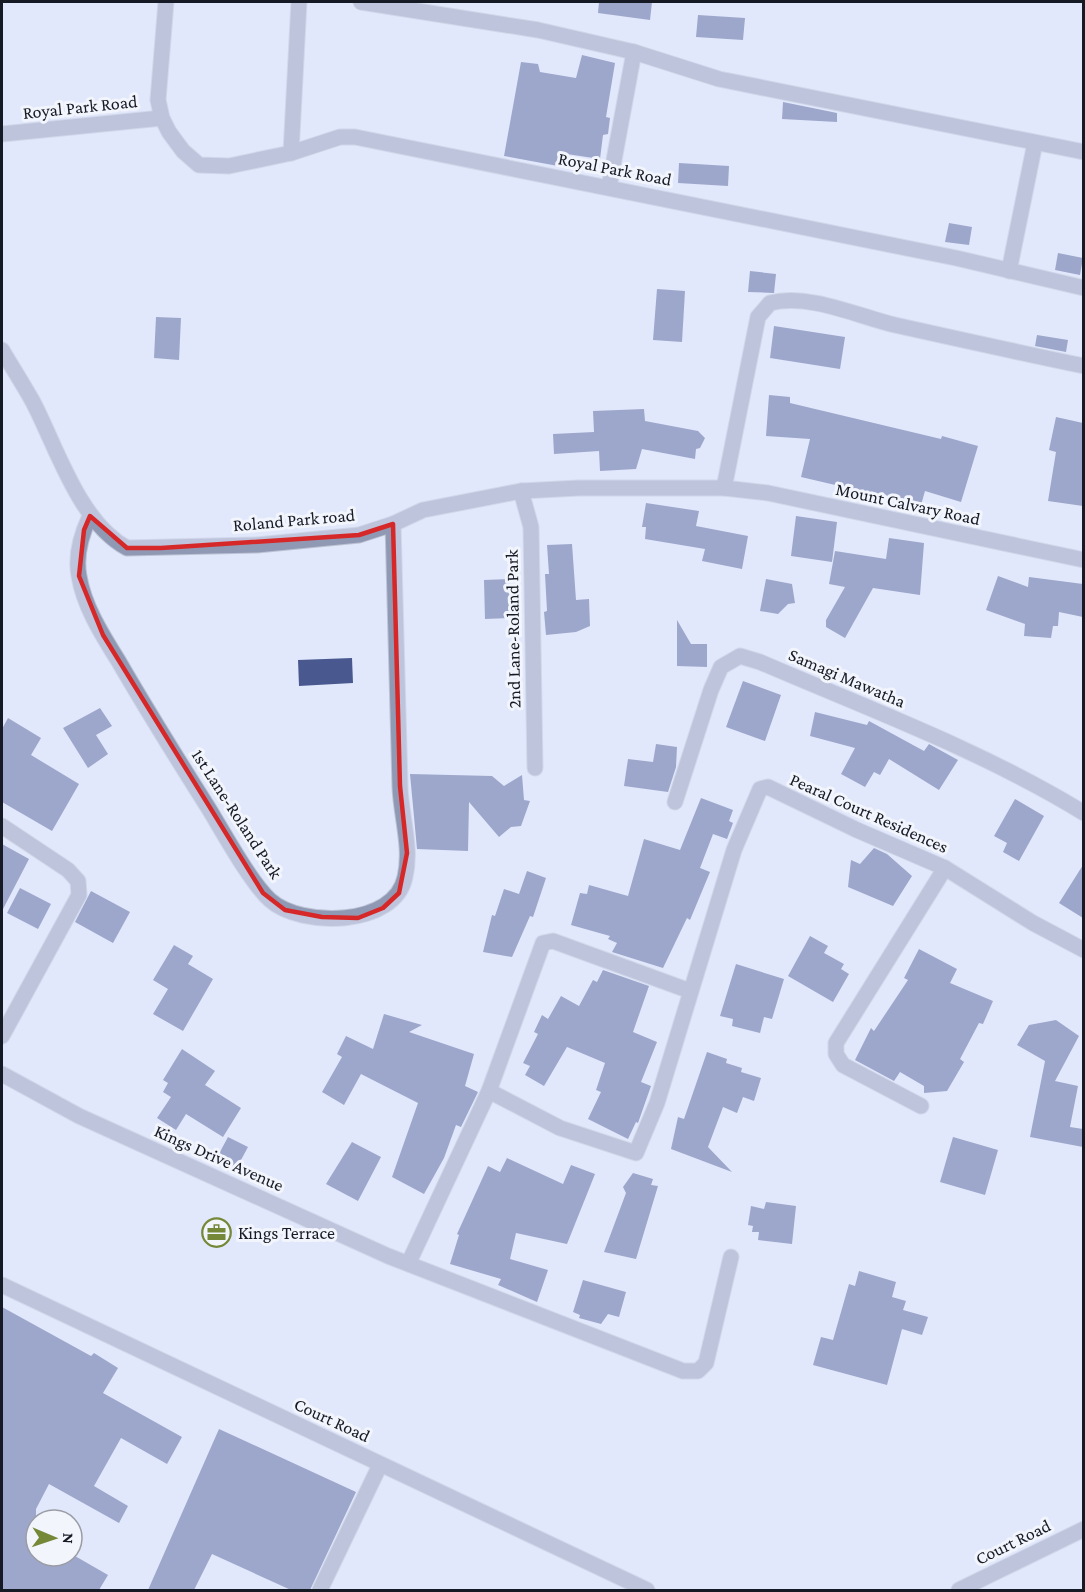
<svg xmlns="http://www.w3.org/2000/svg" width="1085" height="1592" font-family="'Crimson Pro',serif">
<rect width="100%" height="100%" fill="#e1e8fb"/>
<g fill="#495990">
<polygon points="599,2 652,2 650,20 598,13"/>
<polygon points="698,15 745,18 743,40 696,37"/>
<polygon points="582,55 615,63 606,117 610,118 608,134 603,135 600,159 560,153 558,166 504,156 521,62 538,64 540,72 576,78"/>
<polygon points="783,102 837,113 837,122 782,119"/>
<polygon points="679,163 729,166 728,186 678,183"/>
<polygon points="949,223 972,227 969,245 945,242"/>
<polygon points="1058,253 1083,258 1080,275 1055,270"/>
<polygon points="750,271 776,274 774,293 748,292"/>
<polygon points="657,289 685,291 682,342 653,340"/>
<polygon points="156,317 181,318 179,360 154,358"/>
<polygon points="774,326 845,337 840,369 770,358"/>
<polygon points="1037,335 1068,340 1066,352 1035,346"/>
<polygon points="769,395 790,397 790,403 941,439 942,436 978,446 961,502 925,491 921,505 801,477 810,439 766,436"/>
<polygon points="644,409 645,421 698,431 705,438 700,448 696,449 695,459 642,449 636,469 600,471 599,451 554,454 553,434 594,432 593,411"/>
<polygon points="1056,417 1083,423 1083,506 1048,501 1056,452 1049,450"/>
<polygon points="646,503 699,511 696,526 748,536 742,569 702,561 705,549 645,539 646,527 642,527"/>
<polygon points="796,516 837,522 832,562 791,556"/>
<polygon points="889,538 924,543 920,595 873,588 845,638 826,627 826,620 845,587 829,584 835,551 886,559"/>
<polygon points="572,544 576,600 589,599 590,626 576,632 546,635 544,612 547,611 545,574 549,574 547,545"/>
<polygon points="998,576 1028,587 1029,577 1083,584 1083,617 1059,612 1058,626 1053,626 1051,638 1024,636 1025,624 986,610"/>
<polygon points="510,579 511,618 485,619 484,580"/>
<polygon points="766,579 792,584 795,603 788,604 778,614 760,611"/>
<polygon points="677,620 691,644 707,644 707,667 677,666"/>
<polygon points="352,658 353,683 299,686 298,660"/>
<polygon points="743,681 781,695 765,741 726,727"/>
<polygon points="100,708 112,726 96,735 108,754 88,768 63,728"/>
<polygon points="815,712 867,725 869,721 924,751 929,744 958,760 939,790 889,759 880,775 874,772 865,787 841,774 855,748 810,736"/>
<polygon points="8,718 41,738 31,755 79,784 52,831 2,802 2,729"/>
<polygon points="656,744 677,747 676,767 668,792 624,786 628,759 653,762"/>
<polygon points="410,774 492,776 504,786 522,775 524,800 530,801 521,826 511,827 499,837 469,802 468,851 417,849"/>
<polygon points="701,798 733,810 729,821 733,823 727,839 713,834 700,868 710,872 690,920 687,918 663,968 612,952 617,943 608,939 610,936 571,925 580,893 587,894 589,885 628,896 644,839 680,850"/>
<polygon points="1015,799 1044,816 1019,861 1003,852 1007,843 994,836"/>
<polygon points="2,844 29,859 2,911"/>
<polygon points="874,848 887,854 912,876 893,906 848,887 851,860 860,864"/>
<polygon points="1083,865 1083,918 1059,903"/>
<polygon points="527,871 546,878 533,917 530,916 512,957 483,952 492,915 495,916 504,889 519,894"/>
<polygon points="20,888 51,904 38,929 7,913"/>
<polygon points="91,891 130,912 113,943 75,922"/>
<polygon points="810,936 828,946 824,953 844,964 841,969 849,974 833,1002 788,976"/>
<polygon points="174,945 193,956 188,964 213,979 183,1031 153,1014 168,989 153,980"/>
<polygon points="919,949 957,969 950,983 993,1001 983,1024 979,1023 960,1059 964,1062 947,1091 924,1093 924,1086 900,1072 894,1081 855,1060 871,1028 874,1031 908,980 904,978"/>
<polygon points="736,964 784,979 772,1019 764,1017 760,1033 732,1026 733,1019 720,1016"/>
<polygon points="603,970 649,986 633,1032 657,1042 641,1082 651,1086 638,1123 636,1122 628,1139 588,1119 601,1092 596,1090 605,1063 567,1047 544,1086 525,1075 530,1066 523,1063 538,1034 534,1032 542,1015 548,1019 561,996 579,1006 593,980 597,982"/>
<polygon points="384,1014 422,1025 409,1032 474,1054 465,1086 478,1092 461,1127 456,1125 444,1158 424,1194 392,1177 418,1103 361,1074 344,1105 322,1092 342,1057 337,1054 346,1036 373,1049"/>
<polygon points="1056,1020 1079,1036 1055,1081 1078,1086 1070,1127 1083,1129 1083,1147 1030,1137 1045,1061 1017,1045 1029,1025"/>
<polygon points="182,1049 215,1071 205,1085 241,1108 223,1137 186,1114 176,1130 157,1118 171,1097 163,1092 168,1083 163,1080"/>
<polygon points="707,1052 727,1059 726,1063 742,1068 741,1072 761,1078 754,1101 743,1097 737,1113 723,1107 708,1147 732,1172 671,1149 678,1117 684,1119"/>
<polygon points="228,1137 248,1147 234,1173 214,1163"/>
<polygon points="953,1137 998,1150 985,1195 940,1182"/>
<polygon points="352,1142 381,1157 358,1201 326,1184"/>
<polygon points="507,1158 563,1184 571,1165 595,1174 567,1244 516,1233 510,1259 548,1270 537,1302 498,1285 501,1279 450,1264 459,1235 457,1234 488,1166 500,1172"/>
<polygon points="633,1173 653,1179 651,1185 658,1186 636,1259 604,1252 626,1193 623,1187"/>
<polygon points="766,1202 796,1206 792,1244 758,1240 759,1232 752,1232 753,1226 748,1225 751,1206 764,1209"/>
<polygon points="859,1271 896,1282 892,1297 906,1301 903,1310 928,1317 922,1335 902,1329 887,1385 813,1365 821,1337 833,1340 849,1284 855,1286"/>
<polygon points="583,1280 626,1292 619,1317 608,1314 601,1324 579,1318 580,1315 573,1312"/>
<polygon points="2,1307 91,1356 94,1353 118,1368 103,1393 182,1437 167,1464 121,1438 94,1486 128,1506 119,1523 49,1484 36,1509 36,1556 75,1556 108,1575 99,1590 2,1590"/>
<polygon points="219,1429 356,1492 310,1590 291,1590 212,1554 194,1590 148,1590"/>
</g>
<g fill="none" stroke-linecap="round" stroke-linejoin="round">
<defs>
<g id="minor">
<polyline points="166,2 158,100 162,118 169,132 183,151 199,165 229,166 291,153 340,137 355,137 956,258 1084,288"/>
<polyline points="361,2 538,30 634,52 719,79 1084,152"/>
<polyline points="2,134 162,118"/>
<polyline points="291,153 299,2"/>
<polyline points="609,187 634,52"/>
<polyline points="1009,271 1035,143"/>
<path d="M2 350C12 367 23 384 33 402 57 448 79 522 127 548L257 545 359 535 393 524 423 510 521 491 579 488H724L768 493 1084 560"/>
<path d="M724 488 758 317 770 303C809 293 857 316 895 325 958 339 1021 353 1084 366"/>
<polyline points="521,491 531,527 535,768"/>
<path d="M90 516C81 535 75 555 79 576 84 607 103 636 119 662 148 712 178 760 209 809 223 832 251 883 270 900 301 928 395 927 405 877 412 848 401 816 400 787 397 699 396 612 393 524"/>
<path d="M675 802 711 690 721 667 740 656 760 662C869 709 983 751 1084 813"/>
<polyline points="2,826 68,870 78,881 79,895 2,1036"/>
<polyline points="2,1074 79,1116 388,1256 683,1371 698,1371 706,1363 731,1257"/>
<polyline points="489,1091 543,943 553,941 690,991"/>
<polyline points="921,1106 843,1065 836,1054 836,1043 945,868"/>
<polyline points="409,1262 489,1091 560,1128 636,1153 657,1103 734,850 760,789 768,787 857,830 945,868 1033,923 1084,950"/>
<polyline points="2,1285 647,1590"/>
<polyline points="320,1590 380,1465"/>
<polyline points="959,1590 1084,1529"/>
</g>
</defs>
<use href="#minor" stroke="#bcc3d4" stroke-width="17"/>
<use href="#minor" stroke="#9099b4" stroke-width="15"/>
</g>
<path d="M0 0H1085V1592H0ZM90 516 127 548H161L359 535 393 524 400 786 407 853 399 893 383 908 358 918 322 917 285 910 263 893 103 635 79 576 84 530Z" fill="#e1e8fb" fill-opacity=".55" fill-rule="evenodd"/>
<path fill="none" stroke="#d62828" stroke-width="4.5" stroke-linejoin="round" d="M90 516 127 548H161L359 535 393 524 400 786 407 853 399 893 383 908 358 918 322 917 285 910 263 893 103 635 79 576 84 530Z"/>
<defs>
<symbol id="office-ring" viewBox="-11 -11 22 22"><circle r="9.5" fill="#f3f5fc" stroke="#758838" stroke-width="1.5"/><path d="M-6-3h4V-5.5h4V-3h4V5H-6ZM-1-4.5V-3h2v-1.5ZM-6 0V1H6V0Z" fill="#758838"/></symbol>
</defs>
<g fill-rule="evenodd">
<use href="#office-ring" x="200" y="1216" width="33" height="33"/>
</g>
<g text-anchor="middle" stroke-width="6" stroke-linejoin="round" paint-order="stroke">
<g font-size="18" fill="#161a25" stroke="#f3f5fc">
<text transform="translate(80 107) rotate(-6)" y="6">Royal Park Road</text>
<text transform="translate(615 169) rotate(11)" y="6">Royal Park Road</text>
<text transform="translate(908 504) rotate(12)" y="6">Mount Calvary Road</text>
<text transform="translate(294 520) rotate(-5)" y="6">Roland Park road</text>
<text transform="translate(513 629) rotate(-91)" y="6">2nd Lane-Roland Park</text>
<text transform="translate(847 678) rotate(23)" y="6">Samagi Mawatha</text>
<text transform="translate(869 813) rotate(24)" y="6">Pearal Court Residences</text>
<text transform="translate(237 814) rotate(57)" y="6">1st Lane-Roland Park</text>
<text transform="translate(219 1158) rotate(24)" y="6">Kings Drive Avenue</text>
<text transform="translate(332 1420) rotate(25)" y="6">Court Road</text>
<text transform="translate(1013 1542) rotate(-26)" y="6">Court Road</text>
</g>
<g font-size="18" fill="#161a25" stroke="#f3f5fc" text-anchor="start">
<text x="238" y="1239">Kings Terrace</text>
</g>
</g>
<rect width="1085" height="1592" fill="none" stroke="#161a25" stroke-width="6"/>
<g transform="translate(54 1538) rotate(92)"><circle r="28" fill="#f3f5fc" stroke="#9b9da6" stroke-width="1.5"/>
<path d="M0-4.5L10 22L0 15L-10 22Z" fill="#758838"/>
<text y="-9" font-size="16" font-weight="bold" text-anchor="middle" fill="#161a25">N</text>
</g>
</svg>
